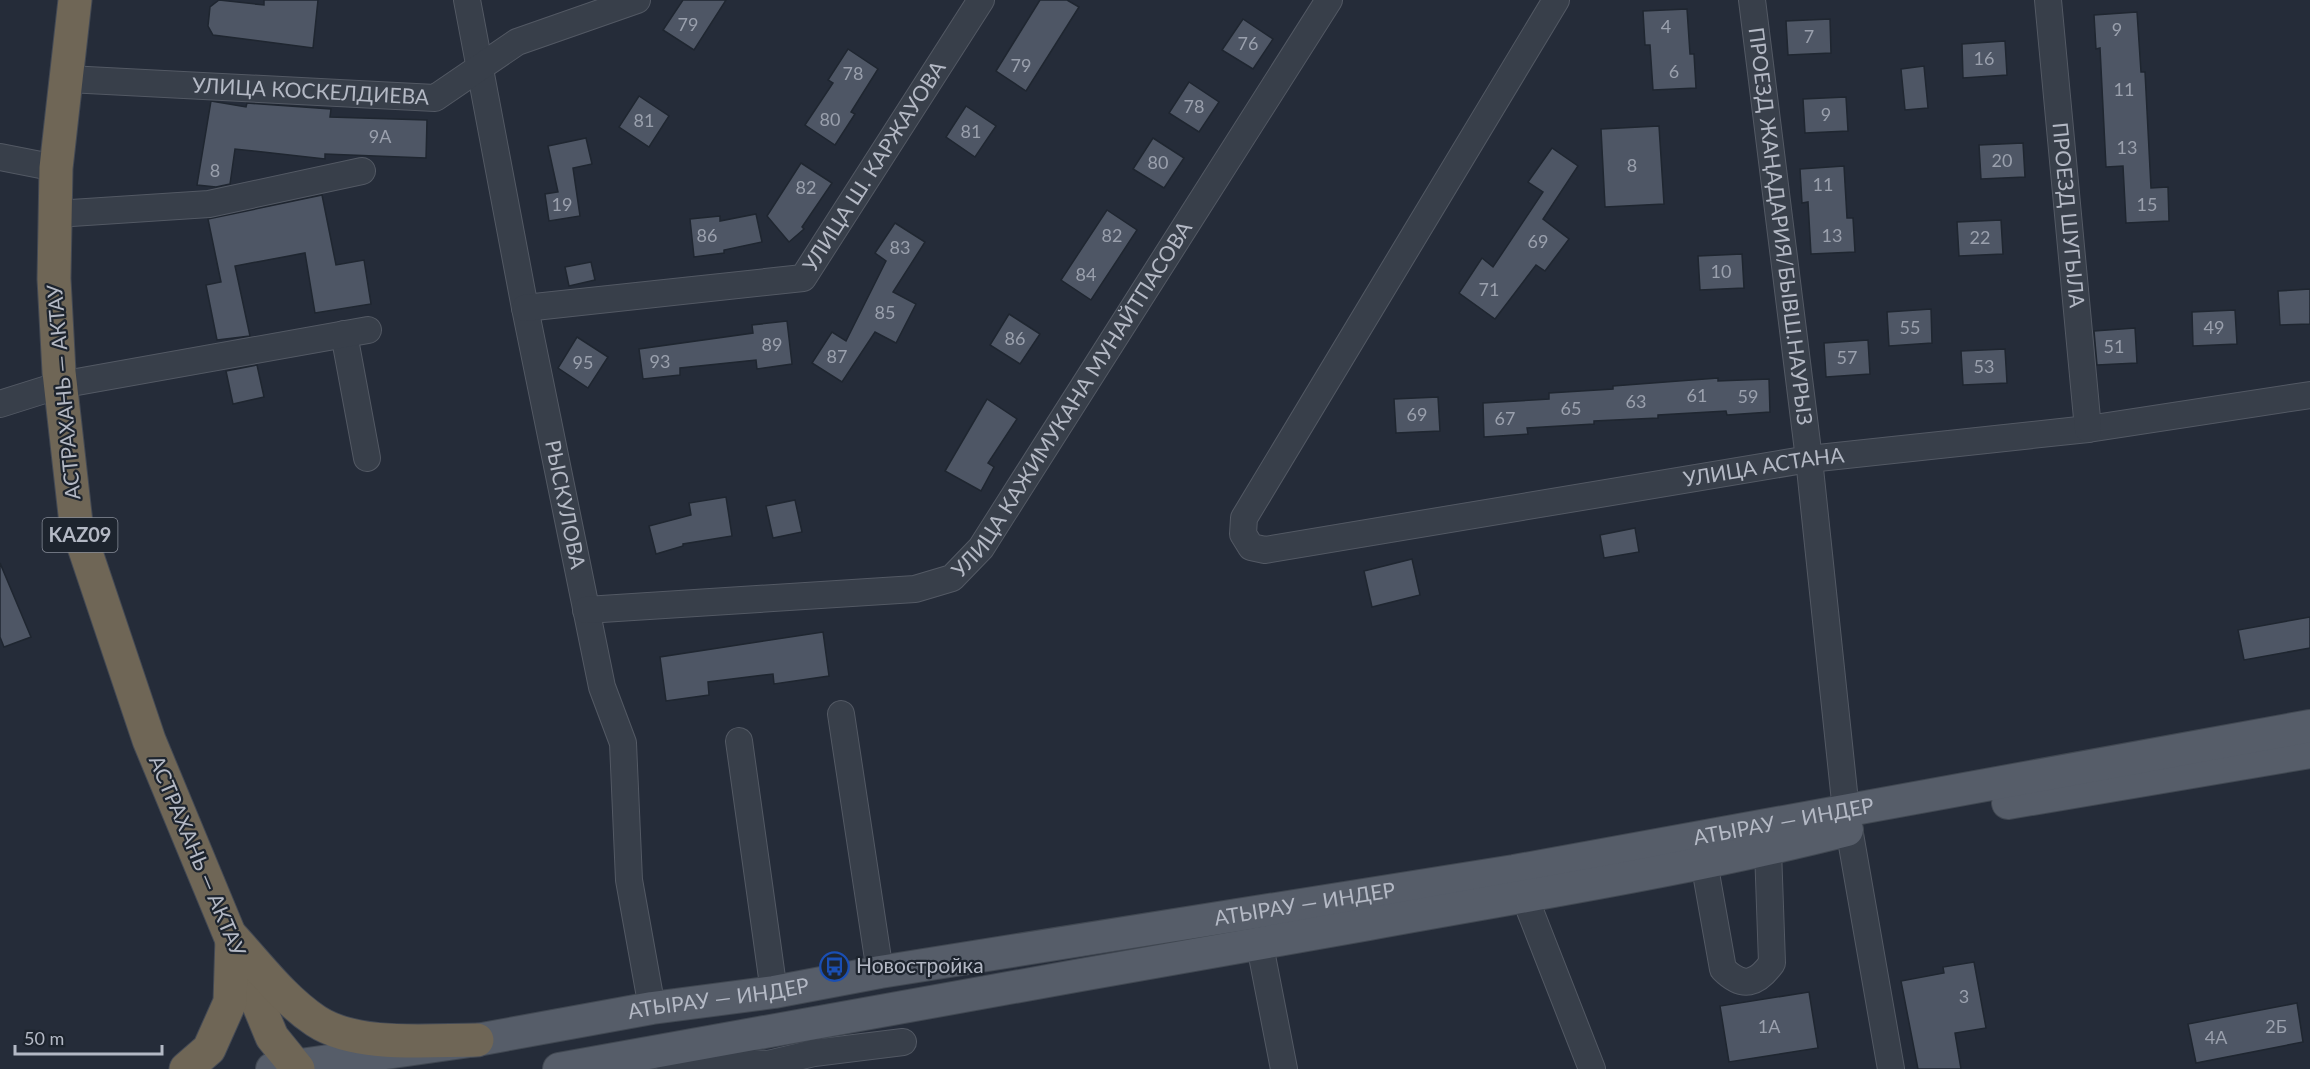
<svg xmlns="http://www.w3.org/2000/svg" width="2310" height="1069" font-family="Lato,sans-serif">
<rect width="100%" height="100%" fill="#252c39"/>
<g fill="#4e5665" stroke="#1f2630" stroke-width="1.5">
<polygon points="219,0 264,5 264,0 318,0 313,48 213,35 208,26 210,7"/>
<polygon points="683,0 726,0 694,50 663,30"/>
<polygon points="1040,0 1067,0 1079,7 1026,91 996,71"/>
<polygon points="1687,9 1690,54 1694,54 1696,88 1653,90 1650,45 1645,45 1643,11"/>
<polygon points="2137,12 2141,72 2145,72 2151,188 2168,187 2169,221 2126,223 2123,166 2106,167 2100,48 2096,49 2094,15"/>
<polygon points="1243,19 1273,39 1253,69 1222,50"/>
<polygon points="1830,19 1831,53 1788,55 1786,21"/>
<polygon points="2005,41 2007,75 1963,78 1962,44"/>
<polygon points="848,49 878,69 851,112 855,114 835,145 805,125 833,83 828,80"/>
<polygon points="1924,66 1928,108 1905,110 1901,69"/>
<polygon points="1189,82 1219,102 1199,132 1169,113"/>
<polygon points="639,96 669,116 649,147 619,127"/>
<polygon points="1846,97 1848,131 1805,133 1803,99"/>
<polygon points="211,101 246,107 247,103 331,109 330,117 427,120 426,158 325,154 325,159 235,149 230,184 216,187 197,185"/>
<polygon points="966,106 996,126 975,157 946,137"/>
<polygon points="1659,126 1664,204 1605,207 1601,129"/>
<polygon points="586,138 592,164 573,168 580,216 549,221 545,194 558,192 548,146"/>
<polygon points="1153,138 1184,158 1164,188 1133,169"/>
<polygon points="2023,143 2025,177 1981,179 1979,145"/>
<polygon points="1552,148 1578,166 1543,219 1569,239 1545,271 1536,265 1495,319 1459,293 1482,258 1493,267 1543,192 1528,182"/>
<polygon points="801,163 832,183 802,227 804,229 789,242 767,216"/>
<polygon points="1844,166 1847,218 1853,218 1855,252 1811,254 1808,202 1802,203 1800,169"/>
<polygon points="322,195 336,265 364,260 371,304 315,313 305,253 235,266 250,336 217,340 206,285 221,282 208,219"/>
<polygon points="1107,210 1137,230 1091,300 1061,280"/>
<polygon points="756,214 762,242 724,250 724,253 694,257 690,219 720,216 720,221"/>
<polygon points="2001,220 2003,254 1959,256 1957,222"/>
<polygon points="895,223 925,242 893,292 916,304 896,343 875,332 842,382 812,363 832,332 846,341 886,261 875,253"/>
<polygon points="1742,254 1744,288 1700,290 1698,256"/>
<polygon points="591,262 595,280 569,286 565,267"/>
<polygon points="2310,289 2310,324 2280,325 2278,291"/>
<polygon points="1931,309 1932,343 1889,346 1887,312"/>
<polygon points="2235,310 2237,344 2193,346 2192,312"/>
<polygon points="1009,314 1040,334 1020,364 990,345"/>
<polygon points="787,321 792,364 757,369 756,360 680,368 680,375 643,379 639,349 753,333 752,325"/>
<polygon points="2135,328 2137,363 2097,365 2094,331"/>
<polygon points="577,337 608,357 588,388 558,368"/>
<polygon points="1868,340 1870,374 1826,377 1824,343"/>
<polygon points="2005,349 2007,383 1963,385 1961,351"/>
<polygon points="257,365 264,397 233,404 226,371"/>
<polygon points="1718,378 1718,381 1769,379 1770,412 1727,415 1726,411 1658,415 1658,418 1594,421 1594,424 1527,428 1528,434 1484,437 1483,403 1549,399 1549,393 1613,389 1613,386"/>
<polygon points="1438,397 1440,431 1396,433 1394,399"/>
<polygon points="987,399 1017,419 988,463 994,467 981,491 945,471"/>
<polygon points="726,497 732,536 683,544 683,546 656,554 649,526 691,515 689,503"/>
<polygon points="795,500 802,532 773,538 766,506"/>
<polygon points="1635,528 1639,552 1604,558 1600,535"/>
<polygon points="1412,559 1420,595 1372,607 1364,571"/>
<polygon points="0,563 31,637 4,647 0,637"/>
<polygon points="2310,617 2310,648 2244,660 2238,630"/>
<polygon points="823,632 829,676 774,684 773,674 708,682 709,695 666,701 660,657"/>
<polygon points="1974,962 1986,1028 1955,1033 1961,1069 1918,1069 1901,981 1944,973 1943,967"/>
<polygon points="1809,992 1818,1048 1729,1062 1720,1006"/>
<polygon points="2297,1003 2303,1042 2196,1063 2188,1024"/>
</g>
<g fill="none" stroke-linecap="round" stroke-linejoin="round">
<defs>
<g id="minor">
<path id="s1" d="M467 0 525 308 602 687 623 743 629 880 652 1008"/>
<path id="s2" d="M1556 0 1244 518 1243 534 1251 547 1265 550 1809 459 2088 429 2310 395"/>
<path id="s3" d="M1752 0 1809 459 1846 811 1891 1069"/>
<path id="s4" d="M2048 0 2088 429"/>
<path id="s5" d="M68 79 435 98 517 42 637 0"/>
<polyline points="0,157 56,168"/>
<polyline points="56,214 209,204 362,171"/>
<path id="s6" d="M525 308 803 278 981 0"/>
<polyline points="344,334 367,458"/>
<polyline points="0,404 60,385 368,330"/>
<path id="s7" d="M586 610 915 589 952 578 981 548 1329 0"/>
<polyline points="841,714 880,972"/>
<polyline points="739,741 774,992"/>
<path d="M1704 862 1723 969C1743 989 1757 984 1772 963L1768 850"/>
<polyline points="1518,880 1592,1069"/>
<polyline points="1256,925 1284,1069"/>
<polyline points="663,1057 768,1064 814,1053 903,1042"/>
</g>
<g id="major">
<polyline points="2008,803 2310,752"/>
<path id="s8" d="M272 1069 477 1040 652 1008 774 992 880 972 1514 871 2310 726"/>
<path d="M559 1069C828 1019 1099 972 1369 924 1528 895 1689 870 1847 830"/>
</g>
<g id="highway">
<polyline points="75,0 56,168 54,279 59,372 76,523 149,740 272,1037 298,1069"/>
<path d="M186 1069 209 1049 230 1002 232 937C258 965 283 999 316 1021 357 1048 429 1040 477 1040"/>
</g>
</defs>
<use href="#minor" stroke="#535964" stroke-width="28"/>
<use href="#major" stroke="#414852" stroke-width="34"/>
<use href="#highway" stroke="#434954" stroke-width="35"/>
<use href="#minor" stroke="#383f4a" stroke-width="26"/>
<use href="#major" stroke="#565d69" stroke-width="32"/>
<use href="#highway" stroke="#6f6656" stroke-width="33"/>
</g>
<defs>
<symbol id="bus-ring" viewBox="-11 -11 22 22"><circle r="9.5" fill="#1d242e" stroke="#1a4fb4" stroke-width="1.5"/><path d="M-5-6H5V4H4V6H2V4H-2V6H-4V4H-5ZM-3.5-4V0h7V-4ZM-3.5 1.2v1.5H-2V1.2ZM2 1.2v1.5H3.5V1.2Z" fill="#1a4fb4"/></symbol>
</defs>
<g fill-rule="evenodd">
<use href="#bus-ring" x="818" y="950" width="33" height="33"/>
</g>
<g text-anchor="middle" stroke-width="4.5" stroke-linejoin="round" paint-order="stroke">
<g font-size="18" fill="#9aa0ad">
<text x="688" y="31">79</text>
<text x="1666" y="33">4</text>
<text x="2117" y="36">9</text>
<text x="1809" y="43">7</text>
<text x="1248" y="50">76</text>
<text x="1984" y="65">16</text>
<text x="1021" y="72">79</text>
<text x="1674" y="78">6</text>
<text x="853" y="80">78</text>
<text x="2124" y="96">11</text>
<text x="1194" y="113">78</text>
<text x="1826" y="121">9</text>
<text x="830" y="126">80</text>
<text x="644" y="127">81</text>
<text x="971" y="138">81</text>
<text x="380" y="143">9А</text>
<text x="2127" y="154">13</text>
<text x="2002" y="167">20</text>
<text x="1158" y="169">80</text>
<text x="1632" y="172">8</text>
<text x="215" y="177">8</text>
<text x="1823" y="191">11</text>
<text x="806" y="194">82</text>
<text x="562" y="211">19</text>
<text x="2147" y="211">15</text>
<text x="707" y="242">86</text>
<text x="1112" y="242">82</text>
<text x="1832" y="242">13</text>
<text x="1980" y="244">22</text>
<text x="1538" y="248">69</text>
<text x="900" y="254">83</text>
<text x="1721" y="278">10</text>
<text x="1086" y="281">84</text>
<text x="1489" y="296">71</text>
<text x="885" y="319">85</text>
<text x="1910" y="334">55</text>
<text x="2214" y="334">49</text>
<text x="1015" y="345">86</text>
<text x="772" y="351">89</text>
<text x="2114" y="353">51</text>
<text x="837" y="363">87</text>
<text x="1847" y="364">57</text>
<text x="660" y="368">93</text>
<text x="583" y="369">95</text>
<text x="1984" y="373">53</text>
<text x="1697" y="402">61</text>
<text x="1748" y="403">59</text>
<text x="1636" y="408">63</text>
<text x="1571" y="415">65</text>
<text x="1417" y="421">69</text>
<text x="1505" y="425">67</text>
<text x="1964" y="1003">3</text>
<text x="1769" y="1033">1А</text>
<text x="2276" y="1033">2Б</text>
<text x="2216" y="1044">4А</text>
</g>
<rect fill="#1d242e" stroke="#878c98" stroke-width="1.5" x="42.5" y="518" width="75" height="34" rx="4.5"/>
<g font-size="20" font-weight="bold" fill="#b4b9c5">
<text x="80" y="542">KAZ09</text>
</g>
<g font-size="21" fill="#b4b9c5" stroke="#1d242e">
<text dy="7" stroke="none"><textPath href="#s5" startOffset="243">УЛИЦА КОСКЕЛДИЕВА</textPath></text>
<text dy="7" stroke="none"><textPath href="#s6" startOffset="412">УЛИЦА Ш. КАРЖАУОВА</textPath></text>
<text dy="7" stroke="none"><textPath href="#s4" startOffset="216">ПРОЕЗД ШУГЫЛА</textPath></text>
<text dy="7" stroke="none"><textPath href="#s3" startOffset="228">ПРОЕЗД ЖАҢАДАРИЯ/БЫВШ.НАУРЫЗ</textPath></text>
<text transform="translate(64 392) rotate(-95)" y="7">АСТРАХАНЬ — АКТАУ</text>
<text dy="7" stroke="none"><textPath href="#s7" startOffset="584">УЛИЦА КАЖИМУКАНА МУНАЙТПАСОВА</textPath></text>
<text dy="7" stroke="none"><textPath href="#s2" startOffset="1156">УЛИЦА АСТАНА</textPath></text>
<text dy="7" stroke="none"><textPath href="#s1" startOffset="514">РЫСКУЛОВА</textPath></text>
<text dy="7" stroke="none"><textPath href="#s8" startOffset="1532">АТЫРАУ — ИНДЕР</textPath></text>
<text transform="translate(197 856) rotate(67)" y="7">АСТРАХАНЬ — АКТАУ</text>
<text dy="7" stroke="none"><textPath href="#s8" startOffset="1046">АТЫРАУ — ИНДЕР</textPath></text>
<text dy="7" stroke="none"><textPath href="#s8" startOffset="452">АТЫРАУ — ИНДЕР</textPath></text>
</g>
<g font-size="21" fill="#b4b9c5" stroke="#1d242e" text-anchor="start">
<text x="856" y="973">Новостройка</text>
</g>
</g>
<path d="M15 1045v9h147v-9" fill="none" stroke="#b4b9c5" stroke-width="3"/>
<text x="24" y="1045" font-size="18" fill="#b4b9c5" stroke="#1d242e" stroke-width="4.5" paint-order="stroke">50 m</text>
</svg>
